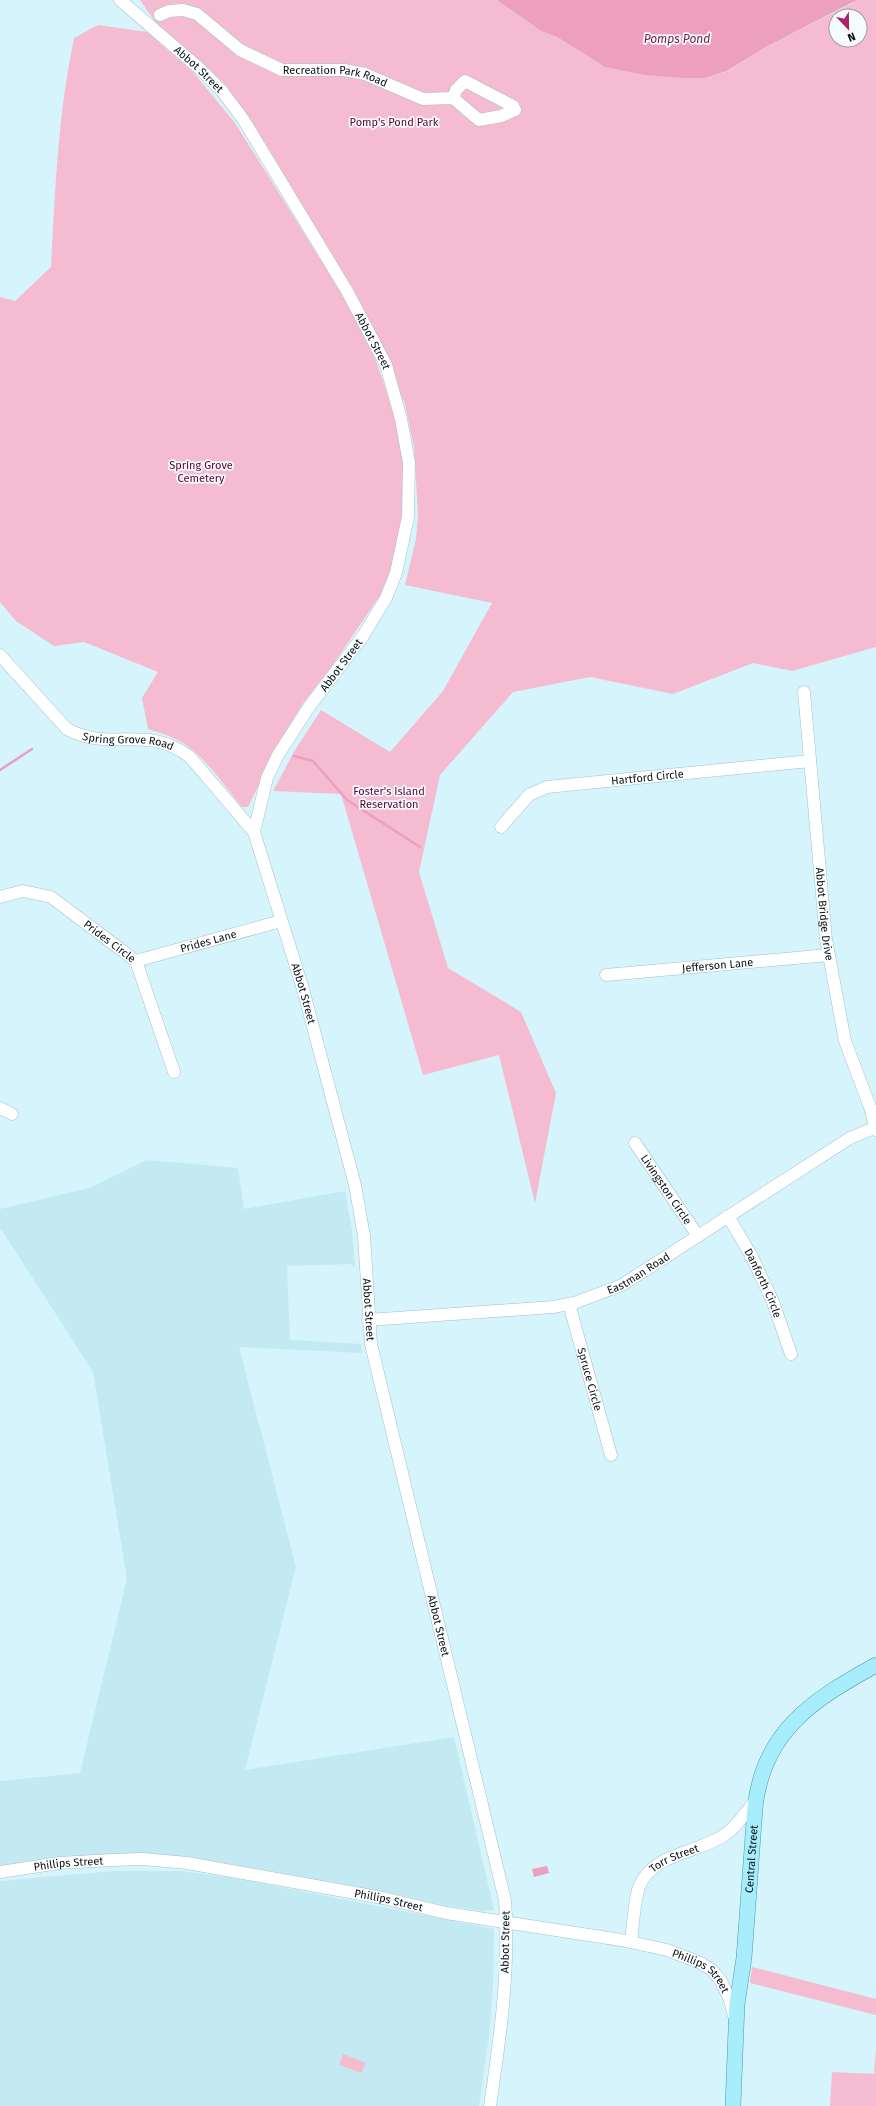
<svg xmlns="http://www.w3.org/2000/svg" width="876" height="2106" font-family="'Fira Sans',sans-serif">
<rect width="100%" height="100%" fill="#d6f4fb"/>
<g fill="#c3eaf2">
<polygon points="147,1160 238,1168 244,1209 345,1191 352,1230 355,1268 351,1264 287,1266 290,1340 361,1344 362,1353 239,1347 296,1567 245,1770 454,1737 494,1910 483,1911 447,1906 375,1890 191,1857 161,1855 0,1868 0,1781 80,1773 127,1579 93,1372 3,1232 0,1230 0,1209 89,1188"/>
<polygon points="113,1871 182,1871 240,1879 494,1929 493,1988 489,2035 479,2106 0,2106 0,1881"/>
</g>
<g fill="#f5bbd0" fill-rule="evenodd">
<path d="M140 0H497L541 31 557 37 605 67 682 78H705L728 71 764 48 853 3 851 0H876V647L792 671 753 663 673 694 590 677 513 692 440 775 419 872 448 968 521 1012 556 1093 535 1203 499 1055 423 1075 341 794 273 791 295 750 321 710 390 752 443 691 492 603 405 585 416 539 418 515 414 447 405 404 353 289 262 143 159 27ZM836 16H860V40H836Z"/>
<path d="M98 25 147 32 193 72 235 123 357 318 377 364 396 420 403 464 402 516 391 569 381 594 332 666 303 703 283 736 248 807H242C225 787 205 756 183 743 172 736 160 733 148 729L142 698 158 672 84 642 54 646 16 621 0 602V297L15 301 51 267C55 190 58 114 74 38Z"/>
<polygon points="752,1967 876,1999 876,2015 750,1983"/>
<polygon points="876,2049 876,2106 830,2106 832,2072 874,2074"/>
<polygon points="343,2054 366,2063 361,2073 339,2065"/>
</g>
<g fill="#eca0bd">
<polygon points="497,0 857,0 764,48 727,71 705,78 682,78 645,75 605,67 557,37 541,31"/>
<polygon points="547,1866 549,1873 534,1877 532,1869"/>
</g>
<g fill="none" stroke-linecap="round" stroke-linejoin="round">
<g stroke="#eca0bd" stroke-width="2.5">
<polyline points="294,756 313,761 347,800 420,847"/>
<polyline points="0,770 32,749"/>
</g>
<defs>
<g id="minor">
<path id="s1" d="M120 0 199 68 222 91 243 119 347 291 386 365 401 419 409 463 408 517 396 573 386 598 363 636 309 707 278 755 267 778 254 832 303 989 355 1185 364 1236 371 1344 505 1900C510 1968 500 2039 490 2106"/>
<path id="s2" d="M160 15 169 11 183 10 197 14 240 50 282 70H344L365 74 423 99 453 98 479 120 501 116 515 110 513 106 465 81 456 90 453 98"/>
<path id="s3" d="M0 655 67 729C111 753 146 723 190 757L254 832"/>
<path id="s4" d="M804 692 826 939 845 1041 870 1107 876 1130"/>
<path id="s5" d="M501 827 529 795 547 787 810 761"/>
<path id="s6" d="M0 897 23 891 51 897 136 961 174 1072"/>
<path id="s7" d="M136 961 281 921"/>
<path id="s8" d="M606 975 829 955"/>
<polyline points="0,1108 12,1114"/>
<path id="s9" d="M635 1143 698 1236"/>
<path id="s10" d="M728 1216 752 1257 773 1302 791 1354"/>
<path id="s11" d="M569 1304 611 1455"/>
<path id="s12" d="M368 1320 553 1307 574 1303 622 1285 850 1138 874 1128"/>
<path id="s13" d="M0 1872 59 1863 112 1860 143 1859 187 1863 383 1898 446 1913 621 1940 667 1950 701 1963 712 1970 721 1981 730 2000 734 2016"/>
<path id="s14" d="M631 1942C633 1926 634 1902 639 1887 653 1852 698 1854 726 1834 738 1825 747 1811 756 1800"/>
</g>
<g id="major">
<path id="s15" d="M733 2106 737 2004 744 1958 755 1808C763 1731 814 1699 876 1665"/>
</g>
</defs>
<use href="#minor" stroke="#a4c1c8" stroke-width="13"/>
<use href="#major" stroke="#4999a9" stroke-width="16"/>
<use href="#minor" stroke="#fff" stroke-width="12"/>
<use href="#major" stroke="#a7edfb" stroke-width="15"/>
</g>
<g text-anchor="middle" stroke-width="3.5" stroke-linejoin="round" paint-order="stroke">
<g font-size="11" fill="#081215" stroke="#f6fcfe">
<text dy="4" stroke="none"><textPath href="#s1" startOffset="105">Abbot Street</textPath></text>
<text dy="4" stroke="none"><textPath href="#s2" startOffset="195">Recreation Park Road</textPath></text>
<text dy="4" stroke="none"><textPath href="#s1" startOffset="429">Abbot Street</textPath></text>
<text transform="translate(341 665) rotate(-53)" y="4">Abbot Street</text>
<text dy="4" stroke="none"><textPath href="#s3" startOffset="163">Spring Grove Road</textPath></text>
<text dy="4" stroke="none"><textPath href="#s5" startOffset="163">Hartford Circle</textPath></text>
<text dy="4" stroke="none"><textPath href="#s4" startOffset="223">Abbot Bridge Drive</textPath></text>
<text dy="4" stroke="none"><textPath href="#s7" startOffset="75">Prides Lane</textPath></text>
<text dy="4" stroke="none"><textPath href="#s6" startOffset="126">Prides Circle</textPath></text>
<text dy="4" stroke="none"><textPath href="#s8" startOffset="112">Jefferson Lane</textPath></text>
<text dy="4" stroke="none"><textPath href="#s1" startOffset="1136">Abbot Street</textPath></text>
<text dy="4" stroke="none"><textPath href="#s9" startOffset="56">Livingston Circle</textPath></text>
<text dy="4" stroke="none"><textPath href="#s12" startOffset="278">Eastman Road</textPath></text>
<text dy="4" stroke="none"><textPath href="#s10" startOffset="76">Danforth Circle</textPath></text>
<text dy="4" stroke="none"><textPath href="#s1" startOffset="1460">Abbot Street</textPath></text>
<text dy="4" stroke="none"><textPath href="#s11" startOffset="78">Spruce Circle</textPath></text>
<text dy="4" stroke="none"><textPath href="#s1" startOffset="1784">Abbot Street</textPath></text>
<text dy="4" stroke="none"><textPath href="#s15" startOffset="248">Central Street</textPath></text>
<text dy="4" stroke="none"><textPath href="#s14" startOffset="103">Torr Street</textPath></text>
<text dy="4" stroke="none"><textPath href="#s13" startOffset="69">Phillips Street</textPath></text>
<text dy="4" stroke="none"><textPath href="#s13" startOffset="393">Phillips Street</textPath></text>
<text transform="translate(505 1942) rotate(-89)" y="4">Abbot Street</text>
<text dy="4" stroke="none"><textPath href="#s13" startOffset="717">Phillips Street</textPath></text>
</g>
<g font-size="11" fill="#5c0034" stroke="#f6fcfe">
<text x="394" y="126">Pomp's Pond Park</text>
<text x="201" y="469">Spring Grove<tspan x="201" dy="13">Cemetery</tspan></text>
<text x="389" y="795">Foster's Island<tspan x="389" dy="13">Reservation</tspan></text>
</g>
<g font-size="12" font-style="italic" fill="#731c47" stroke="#f6fcfe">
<text x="677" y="43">Pomps Pond</text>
</g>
</g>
<g transform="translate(848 28) rotate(158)"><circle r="19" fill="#f6fcfe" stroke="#979ea1"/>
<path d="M0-3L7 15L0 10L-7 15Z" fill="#aa2268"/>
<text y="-6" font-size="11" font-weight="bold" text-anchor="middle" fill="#081215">N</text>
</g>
</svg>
